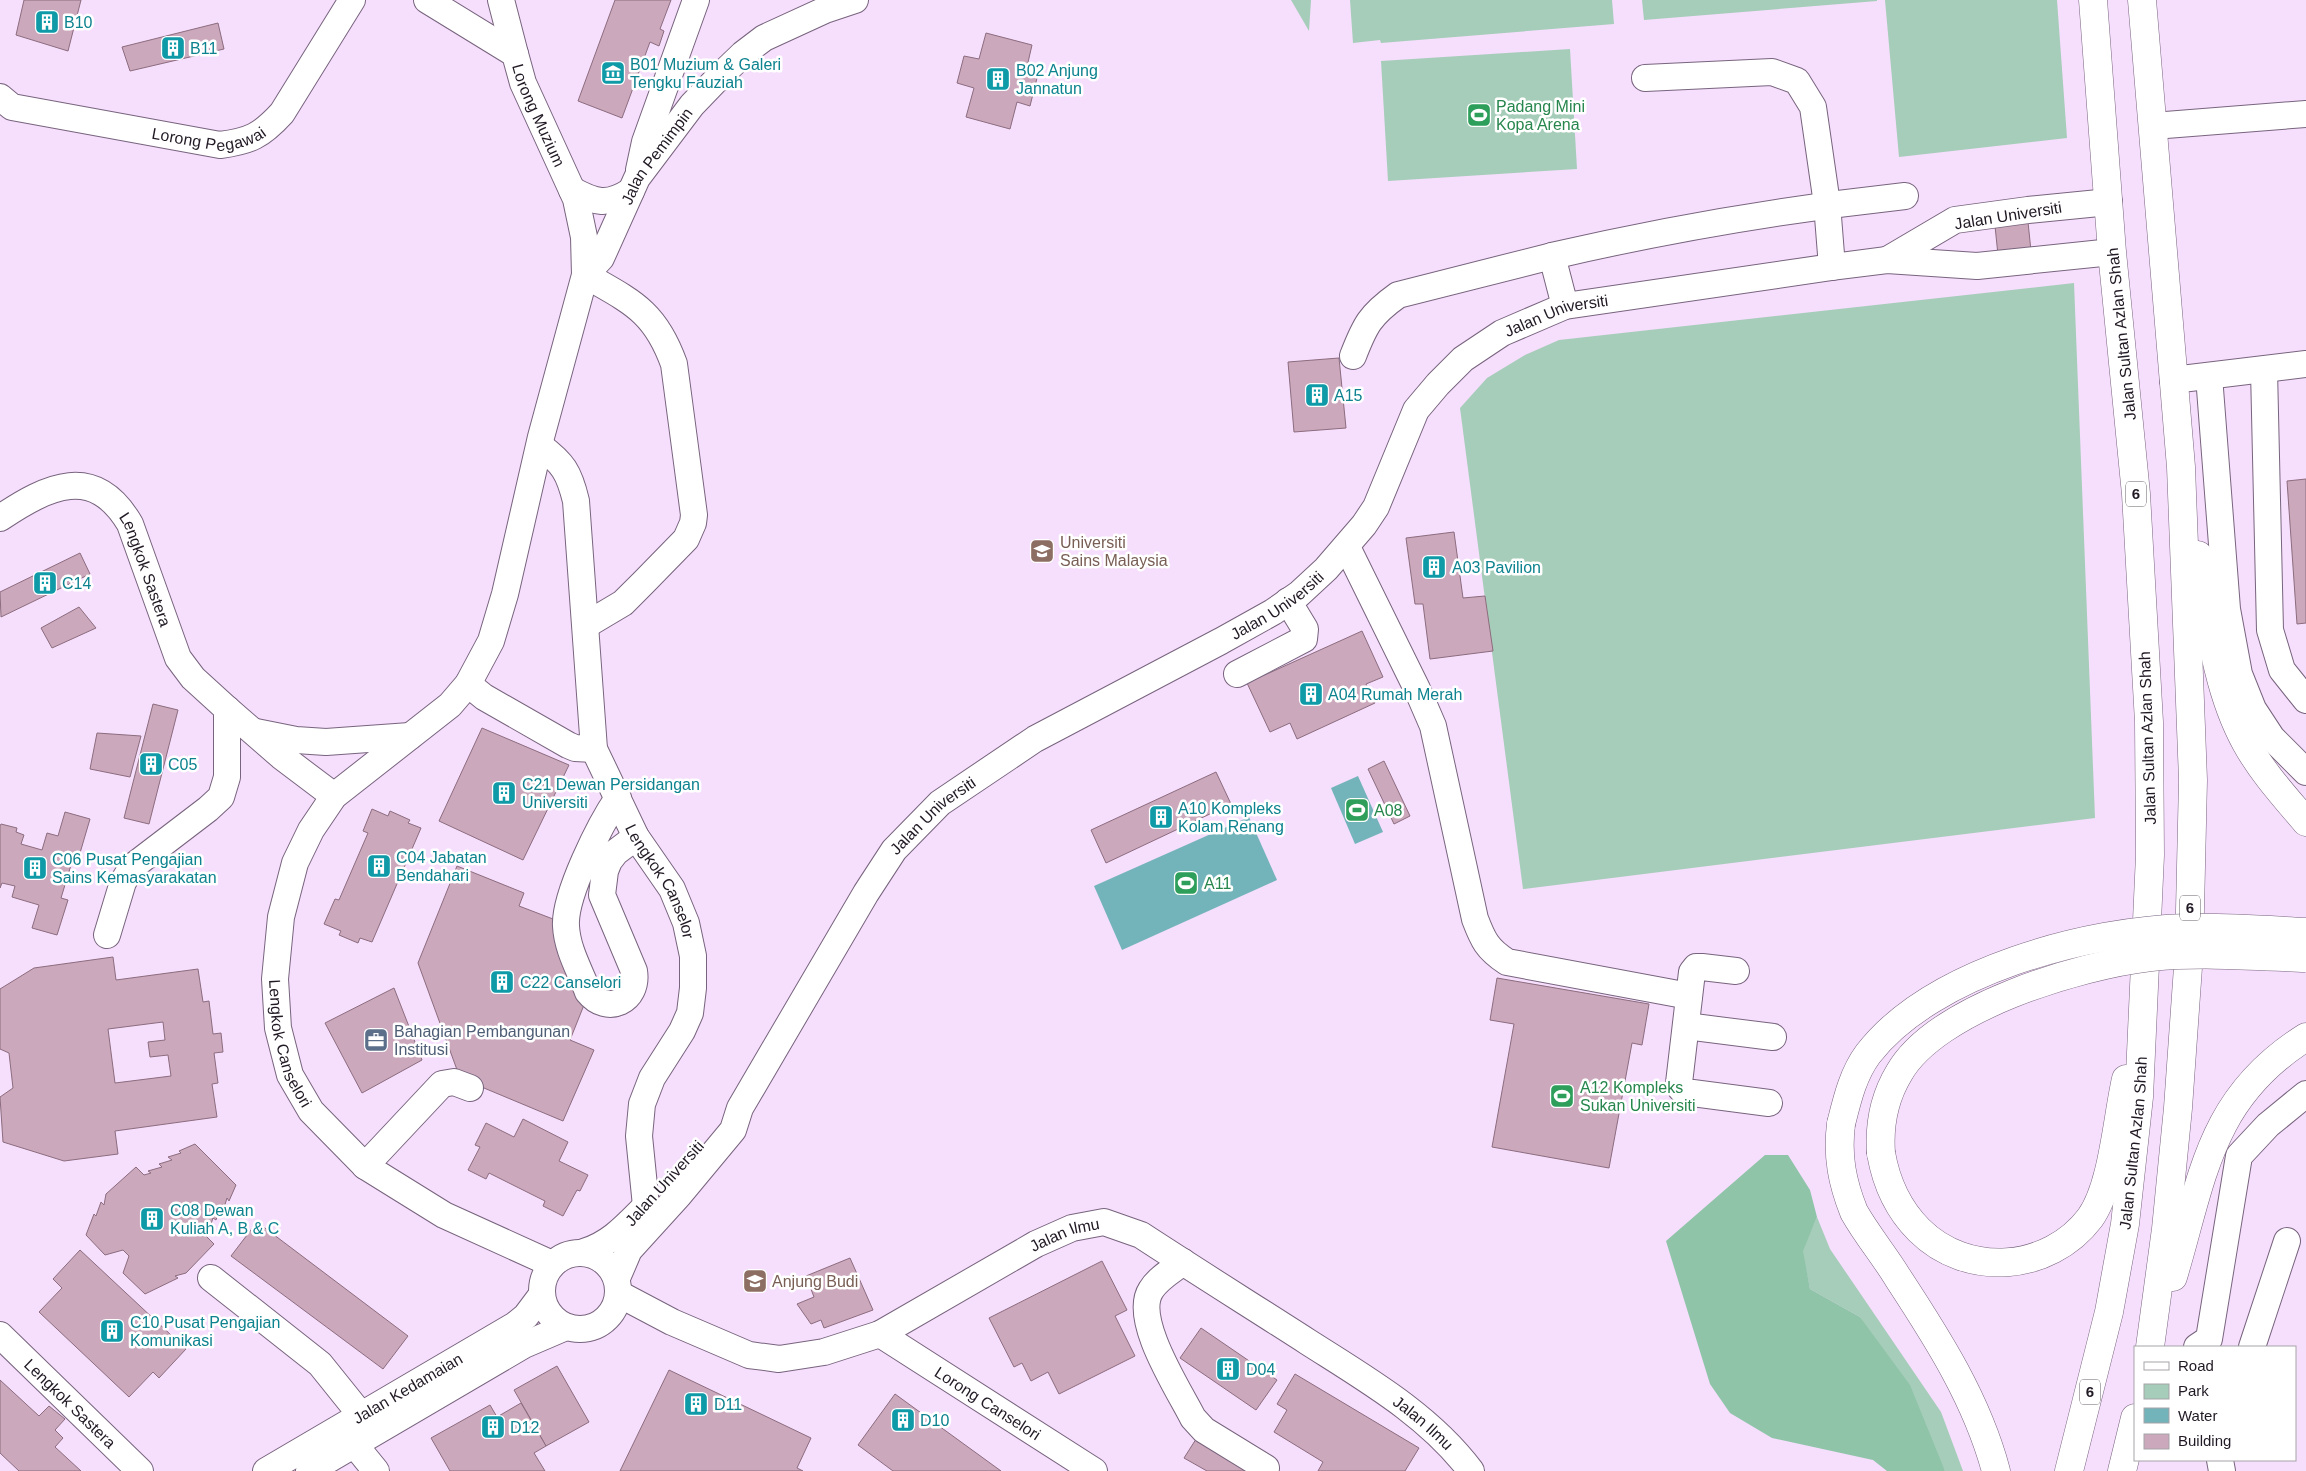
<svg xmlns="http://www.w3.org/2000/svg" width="2306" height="1471" font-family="Helvetica,sans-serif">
<rect width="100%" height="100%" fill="#f6defd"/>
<g fill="#a6cdb9">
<polygon points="1291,0 1311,0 1309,31"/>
<polygon points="1350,0 1612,0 1614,24 1381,43 1380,40 1353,43"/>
<polygon points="1642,0 1877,0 1877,1 1644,20"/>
<polygon points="1885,0 2057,0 2067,138 1899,157"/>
<polygon points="1570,49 1577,169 1388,181 1381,61"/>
<polygon points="2074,283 2095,818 1523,889 1460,408 1487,378 1525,355 1559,340"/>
<polygon points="1817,1217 1830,1249 1941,1412 1963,1471 1945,1471 1860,1317 1810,1289 1802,1251"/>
</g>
<polygon fill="#8fc4a9" points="1765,1155 1788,1155 1810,1190 1817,1217 1803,1251 1810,1289 1860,1317 1910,1385 1945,1471 1887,1471 1873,1460 1772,1438 1730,1413 1710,1384 1666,1241"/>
<g fill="#73b4ba">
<polygon points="1358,776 1383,832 1355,844 1331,788"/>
<polygon points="1249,817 1277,880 1122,950 1094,886"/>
</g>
<g fill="#cba8bb" stroke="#8c6c7e" fill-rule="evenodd">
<polygon points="24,0 81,0 68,51 16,35"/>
<polygon points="615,0 671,0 660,29 664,31 659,46 650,42 622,118 578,101"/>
<polygon points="218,23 224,49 130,71 122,47"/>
<polygon points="986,33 1032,45 1026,71 1038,74 1030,106 1017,102 1010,129 966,117 974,88 957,83 964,56 979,59"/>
<polygon points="2028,222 2031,251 1998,255 1995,226"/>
<polygon points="1339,358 1346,428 1294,432 1288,362"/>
<polygon points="2306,479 2306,623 2297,624 2287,481"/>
<polygon points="1454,532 1463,598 1485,596 1493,651 1430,659 1423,604 1415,604 1406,538"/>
<polygon points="80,553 90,574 1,617 0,592"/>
<polygon points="79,607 96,628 52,648 41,628"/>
<polygon points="1362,631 1383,677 1366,684 1375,703 1297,739 1290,723 1270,732 1247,683"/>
<polygon points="153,704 178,710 149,824 124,818"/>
<polygon points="482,728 569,765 523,860 439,821"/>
<polygon points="97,733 141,736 130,777 90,769"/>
<polygon points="1384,761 1410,816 1394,824 1368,769"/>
<polygon points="1216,772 1231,804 1106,863 1091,830"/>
<polygon points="372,809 388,816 390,811 410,820 408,823 421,828 372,942 360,938 358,943 339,935 341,931 324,924 335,899 339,900 368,833 363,831"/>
<polygon points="65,812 90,819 80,853 75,852 61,898 68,900 57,935 32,928 39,905 12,897 15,886 2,883 0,888 0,826 1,824 17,828 16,832 24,835 21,844 42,850 47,833 58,836"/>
<polygon points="457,866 524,893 519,906 553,919 586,1000 570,1040 594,1050 563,1121 460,1078 418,963"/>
<path d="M113 957 116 980 198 969 203 1002 209 1001 213 1034 221 1033 223 1052 214 1053 218 1083 212 1084 217 1117 115 1131 118 1154 64 1161 3 1142 0 1097 13 1088 9 1053 0 1049V989L34 968ZM163 1022 165 1040 148 1042 150 1057 168 1055 171 1076 115 1083 108 1029Z"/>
<polygon points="1497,978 1649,1004 1642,1045 1632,1043 1609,1168 1492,1147 1514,1024 1490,1020"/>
<polygon points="394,988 422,1060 362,1093 325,1023"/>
<polygon points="523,1119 568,1142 559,1161 588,1175 580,1191 577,1190 563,1216 543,1206 545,1201 489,1173 486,1179 468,1170 480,1147 475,1145 486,1123 514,1137"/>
<polygon points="195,1144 236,1185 229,1201 227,1198 223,1211 220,1208 216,1220 213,1218 209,1230 206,1227 204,1234 214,1244 186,1273 175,1276 178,1278 145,1294 123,1273 129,1256 123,1250 105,1255 86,1235 94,1214 96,1216 101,1202 104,1205 106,1194 136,1167 144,1175 151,1173 148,1171 162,1167 159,1164 172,1160 168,1157 181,1153 179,1151"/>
<polygon points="257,1222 408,1336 383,1369 231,1256"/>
<polygon points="80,1250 186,1349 159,1378 153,1372 129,1397 39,1312 62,1288 53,1279"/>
<polygon points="850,1258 873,1310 824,1328 821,1320 811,1324 797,1304 814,1297 806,1276"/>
<polygon points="1102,1261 1127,1310 1115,1316 1135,1356 1059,1394 1048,1372 1031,1381 1022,1363 1014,1367 989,1318"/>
<polygon points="1201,1328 1277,1380 1256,1410 1180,1358"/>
<polygon points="557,1366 589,1422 546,1446 514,1390"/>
<polygon points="669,1370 811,1438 797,1468 803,1471 620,1471"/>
<polygon points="1295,1374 1419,1448 1405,1471 1318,1471 1323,1462 1274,1432 1287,1410 1277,1404"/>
<polygon points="0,1380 39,1416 49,1406 65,1419 55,1430 63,1438 55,1447 81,1471 19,1471 0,1453"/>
<polygon points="895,1394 1001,1471 893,1471 858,1445"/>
<polygon points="521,1403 546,1446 534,1453 545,1471 450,1471 431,1438 490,1405 497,1417"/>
<polygon points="1198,1436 1255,1471 1207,1471 1184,1458"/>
</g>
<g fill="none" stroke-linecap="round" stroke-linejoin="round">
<defs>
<g id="minor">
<path id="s1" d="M427 0 515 54 523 83 576 199 584 237 585 275 541 437 505 594 491 641 468 684 450 705 334 796 311 830 295 863 281 917 275 979 278 1028 290 1075 311 1111 365 1166 444 1215 552 1264"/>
<polyline points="501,0 515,54"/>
<polyline points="1645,78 1772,72 1797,81 1813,107 1827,204 1832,267"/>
<path id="s2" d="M0 97 12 107 220 145C250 141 261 136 282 113L352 0"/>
<polyline points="2153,126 2306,114"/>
<polyline points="639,170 645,142 696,0"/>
<path d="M572 190C596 203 607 206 631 191"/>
<path d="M1552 256C1668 229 1786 209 1905 196"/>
<polyline points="1887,260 1955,220 2028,210 2109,202"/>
<path d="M585 275C632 302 655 311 674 364L694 515 693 523 686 539 644 582 623 603 586 625"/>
<path id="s3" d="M585 275 601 258 637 178 692 105 718 78 743 54 764 38 825 10 855 0"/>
<path d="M1353 356C1365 325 1370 315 1398 295L1552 256 1565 306"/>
<polyline points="2264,370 2270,630 2282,670 2306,700"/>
<polyline points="2209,376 2227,609 2239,674 2253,709 2272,738 2306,772"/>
<polyline points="2173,380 2306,364"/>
<path id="s4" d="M540 446C563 463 569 472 576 501L594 749 636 837 672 889 686 923 693 956V988L690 1013 682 1031 652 1078 642 1104 639 1136 646 1206"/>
<path id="s5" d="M0 518C48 486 94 463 130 524L178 658 193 678 227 709 281 756 334 796"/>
<path d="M1347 547 1417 689 1433 726 1475 919C1483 940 1487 949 1507 962L1689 996"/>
<polyline points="1237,674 1304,639 1305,629 1288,601"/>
<polyline points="468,684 484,697 568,745 575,748 594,749"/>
<polyline points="256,732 296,740 326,742 410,736"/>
<path d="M618 798C600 824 564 896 566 926 567 949 580 971 588 992 607 1016 639 1001 634 971L602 895 605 871 609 861 616 852 636 837"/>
<polyline points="107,935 123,882 132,867 208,809 221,797 227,777 227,709"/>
<polyline points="1736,971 1702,967 1696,967 1692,972 1679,1083 1681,1089 1685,1092 1769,1103"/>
<polyline points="1686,1026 1773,1037"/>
<polyline points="365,1166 442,1084 454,1082 470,1088"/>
<path d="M584 1252C610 1244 625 1227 644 1208"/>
<circle cx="580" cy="1291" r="38"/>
<path d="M1183 1262C1173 1270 1158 1278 1151 1290 1132 1319 1179 1390 1193 1418L1204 1430 1266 1468"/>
<polyline points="211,1278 320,1364 361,1415"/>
<path id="s6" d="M617 1278 629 1250 679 1195 733 1130 740 1108 866 893 894 850 940 803 1035 739 1221 641 1273 612 1299 594 1326 569 1364 525 1376 507 1416 410 1438 384 1463 359 1502 333 1565 306 1832 267 1887 260 1977 266 2112 252"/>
<path id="s7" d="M619 1294 672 1322 749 1355 779 1359 824 1352 880 1334 1036 1244 1072 1228 1104 1222 1141 1235C1196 1271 1252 1306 1308 1342 1366 1379 1429 1415 1471 1471"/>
<path id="s8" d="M880 1334 1094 1471"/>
<path id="s9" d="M0 1335 140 1471"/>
<polyline points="2197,1347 2209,1339 2239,1156 2268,1125 2306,1094"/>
<polyline points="2252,1347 2287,1241"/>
<polyline points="354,1444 376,1471"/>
<polyline points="2220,1460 2222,1471"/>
<path id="s10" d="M266 1471 515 1325 526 1316 541 1296"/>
<polyline points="309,1471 524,1345 566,1327"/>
</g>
<g id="highway">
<polyline points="2142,0 2181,467 2193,780 2189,953 2178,1108 2166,1229 2150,1347"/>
<path d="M2198 555C2209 617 2215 687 2246 743 2262 772 2285 797 2306 822"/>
<path d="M1841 1124C1837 1156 1842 1182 1854 1212 1867 1235 1884 1255 1898 1278 1938 1339 1977 1400 1996 1471"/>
<path d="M1881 1153C1886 1182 1898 1209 1919 1230 1967 1278 2049 1272 2090 1218 2113 1186 2117 1118 2126 1079"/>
<path d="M2173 1277C2203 1177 2209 1098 2306 1037"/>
<path id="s11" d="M2069 1471 2109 1312 2125 1224 2139 1097 2150 855 2149 722 2136 494 2112 252 2093 0"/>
<polyline points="2122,1471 2135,1418"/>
</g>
</defs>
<use href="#minor" stroke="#78647e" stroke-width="28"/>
<use href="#highway" stroke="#78647e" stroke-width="29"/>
<use href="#minor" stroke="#fff" stroke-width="26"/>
<use href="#highway" stroke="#fff" stroke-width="28"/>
<defs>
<g id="highway-bridge">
<path d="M1841 1124C1847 1100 1853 1074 1868 1054 1932 971 2089 930 2188 928 2228 927 2267 930 2306 932"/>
<path d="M1881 1153C1879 1125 1884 1098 1899 1073 1936 1008 2080 965 2151 957 2202 952 2254 956 2306 958"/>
</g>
</defs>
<use href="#highway-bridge" stroke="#78647e" stroke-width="29" stroke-linecap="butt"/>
<use href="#highway-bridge" stroke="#fff" stroke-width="28"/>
</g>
<defs>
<symbol id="building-square" viewBox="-11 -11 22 22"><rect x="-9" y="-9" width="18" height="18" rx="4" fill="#0f9aa8" stroke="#fff"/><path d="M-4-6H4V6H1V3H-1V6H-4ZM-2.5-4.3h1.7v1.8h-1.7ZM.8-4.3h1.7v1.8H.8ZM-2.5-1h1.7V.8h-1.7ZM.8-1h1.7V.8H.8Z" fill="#fff"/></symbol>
<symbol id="museum-square" viewBox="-11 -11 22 22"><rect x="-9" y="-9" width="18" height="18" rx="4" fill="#0f9aa8" stroke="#fff"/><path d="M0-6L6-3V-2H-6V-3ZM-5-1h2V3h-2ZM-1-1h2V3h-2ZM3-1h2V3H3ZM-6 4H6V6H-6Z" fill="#fff"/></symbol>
<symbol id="stadium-square" viewBox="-11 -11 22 22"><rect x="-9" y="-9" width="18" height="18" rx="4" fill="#2e9e5b" stroke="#fff"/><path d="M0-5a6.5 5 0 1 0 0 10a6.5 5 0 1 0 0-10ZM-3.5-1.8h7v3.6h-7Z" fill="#fff"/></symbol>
<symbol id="university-square" viewBox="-11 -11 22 22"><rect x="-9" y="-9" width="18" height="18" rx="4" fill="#8d6e63" stroke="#fff"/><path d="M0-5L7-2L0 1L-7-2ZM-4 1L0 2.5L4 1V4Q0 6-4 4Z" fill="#fff"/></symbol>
<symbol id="office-square" viewBox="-11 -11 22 22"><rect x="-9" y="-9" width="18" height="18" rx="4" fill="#5c6f8a" stroke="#fff"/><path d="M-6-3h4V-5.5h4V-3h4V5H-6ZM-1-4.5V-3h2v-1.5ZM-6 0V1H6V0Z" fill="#fff"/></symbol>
</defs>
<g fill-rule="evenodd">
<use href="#building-square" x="33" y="8" width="28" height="28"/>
<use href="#building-square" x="159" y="34" width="28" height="28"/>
<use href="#museum-square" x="599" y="59" width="28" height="28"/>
<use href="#building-square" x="984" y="65" width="28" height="28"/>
<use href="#stadium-square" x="1465" y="101" width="28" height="28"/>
<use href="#building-square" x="1303" y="381" width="28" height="28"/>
<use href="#university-square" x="1028" y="537" width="28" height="28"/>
<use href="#building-square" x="1420" y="553" width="28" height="28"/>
<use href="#building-square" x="31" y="569" width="28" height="28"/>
<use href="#building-square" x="1297" y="680" width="28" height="28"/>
<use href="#building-square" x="137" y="750" width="28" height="28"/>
<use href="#building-square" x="490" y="779" width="28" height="28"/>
<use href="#stadium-square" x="1343" y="796" width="28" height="28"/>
<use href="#building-square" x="1147" y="803" width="28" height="28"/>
<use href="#building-square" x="365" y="852" width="28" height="28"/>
<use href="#building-square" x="21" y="854" width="28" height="28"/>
<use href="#stadium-square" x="1172" y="869" width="28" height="28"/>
<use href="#building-square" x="488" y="968" width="28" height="28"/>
<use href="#office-square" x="362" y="1026" width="28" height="28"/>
<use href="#stadium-square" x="1548" y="1082" width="28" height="28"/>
<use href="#building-square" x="138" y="1205" width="28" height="28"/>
<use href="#university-square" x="741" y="1267" width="28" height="28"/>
<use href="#building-square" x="98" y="1317" width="28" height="28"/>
<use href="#building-square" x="1214" y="1355" width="28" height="28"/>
<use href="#building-square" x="682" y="1390" width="28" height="28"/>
<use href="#building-square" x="889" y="1406" width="28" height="28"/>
<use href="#building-square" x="479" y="1413" width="28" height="28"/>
</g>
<g text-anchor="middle" stroke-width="5" stroke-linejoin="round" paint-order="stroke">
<g fill="#fff" stroke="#645e66" stroke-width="1">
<rect x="2126" y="481.5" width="20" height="25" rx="4"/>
<rect x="2180" y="895.5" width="20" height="25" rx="4"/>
<rect x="2080" y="1379.5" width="20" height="25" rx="4"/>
</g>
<g font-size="15" font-weight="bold" fill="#211924">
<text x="2136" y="499">6</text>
<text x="2190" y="913">6</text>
<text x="2090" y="1397">6</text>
</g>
<g font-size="16" fill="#0d838f" stroke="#fff" text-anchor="start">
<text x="64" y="28">B10</text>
<text x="190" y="54">B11</text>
<text x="630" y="70">B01 Muzium &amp; Galeri<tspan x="630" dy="18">Tengku Fauziah</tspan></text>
<text x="1016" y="76">B02 Anjung<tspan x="1016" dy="18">Jannatun</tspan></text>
<text x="1334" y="401">A15</text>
<text x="1452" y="573">A03 Pavilion</text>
<text x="62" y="589">C14</text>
<text x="1328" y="700">A04 Rumah Merah</text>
<text x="168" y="770">C05</text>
<text x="522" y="790">C21 Dewan Persidangan<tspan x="522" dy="18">Universiti</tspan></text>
<text x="1178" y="814">A10 Kompleks<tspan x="1178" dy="18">Kolam Renang</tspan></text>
<text x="396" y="863">C04 Jabatan<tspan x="396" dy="18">Bendahari</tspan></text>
<text x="52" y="865">C06 Pusat Pengajian<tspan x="52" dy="18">Sains Kemasyarakatan</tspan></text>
<text x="520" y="988">C22 Canselori</text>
<text x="170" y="1216">C08 Dewan<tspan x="170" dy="18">Kuliah A, B &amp; C</tspan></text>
<text x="130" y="1328">C10 Pusat Pengajian<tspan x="130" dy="18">Komunikasi</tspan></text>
<text x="1246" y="1375">D04</text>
<text x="714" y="1410">D11</text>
<text x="920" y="1426">D10</text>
<text x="510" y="1433">D12</text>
</g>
<g font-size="16" fill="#27864d" stroke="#fff" text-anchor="start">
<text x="1496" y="112">Padang Mini<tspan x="1496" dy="18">Kopa Arena</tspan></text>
<text x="1374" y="816">A08</text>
<text x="1204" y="889">A11</text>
<text x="1580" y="1093">A12 Kompleks<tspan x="1580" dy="18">Sukan Universiti</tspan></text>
</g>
<g font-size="16" fill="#211924" stroke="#fff">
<text dy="6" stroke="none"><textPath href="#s1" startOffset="169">Lorong Muzium</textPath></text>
<text dy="6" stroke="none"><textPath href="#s2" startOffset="216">Lorong Pegawai</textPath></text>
<text dy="6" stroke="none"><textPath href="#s3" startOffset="140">Jalan Pemimpin</textPath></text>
<text transform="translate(2008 215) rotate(-9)" y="6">Jalan Universiti</text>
<text dy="6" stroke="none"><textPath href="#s6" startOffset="1390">Jalan Universiti</textPath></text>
<text transform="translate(2121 334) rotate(-96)" y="6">Jalan Sultan Azlan Shah</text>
<text dy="6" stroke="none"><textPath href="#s5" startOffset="201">Lengkok Sastera</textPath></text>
<text dy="6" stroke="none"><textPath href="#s6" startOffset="970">Jalan Universiti</textPath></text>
<text transform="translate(2147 738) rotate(-92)" y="6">Jalan Sultan Azlan Shah</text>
<text dy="6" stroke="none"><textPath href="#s6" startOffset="565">Jalan Universiti</textPath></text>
<text dy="6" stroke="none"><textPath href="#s4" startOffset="465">Lengkok Canselor</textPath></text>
<text dy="6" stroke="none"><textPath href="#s1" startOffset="1202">Lengkok Canselori</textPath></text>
<text dy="6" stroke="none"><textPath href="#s11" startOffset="335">Jalan Sultan Azlan Shah</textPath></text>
<text transform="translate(664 1183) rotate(-48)" y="6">Jalan Universiti</text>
<text dy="6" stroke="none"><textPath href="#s7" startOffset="489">Jalan Ilmu</textPath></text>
<text dy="6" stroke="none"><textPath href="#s10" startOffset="164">Jalan Kedamaian</textPath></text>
<text dy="6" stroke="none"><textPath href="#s9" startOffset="98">Lengkok Sastera</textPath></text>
<text dy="6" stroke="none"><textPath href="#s8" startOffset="128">Lorong Canselori</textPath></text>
<text dy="6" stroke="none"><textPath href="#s7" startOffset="909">Jalan Ilmu</textPath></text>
</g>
<g font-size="16" fill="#785e54" stroke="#fff" text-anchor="start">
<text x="1060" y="548">Universiti<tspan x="1060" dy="18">Sains Malaysia</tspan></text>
<text x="772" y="1287">Anjung Budi</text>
</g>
<g font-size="16" fill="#4e5e75" stroke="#fff" text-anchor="start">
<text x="394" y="1037">Bahagian Pembangunan<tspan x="394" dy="18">Institusi</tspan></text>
</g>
</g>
<rect x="2134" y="1346" width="162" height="115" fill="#ffffff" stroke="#a6a3a7"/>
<rect x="2144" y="1362" width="25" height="8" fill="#ffffff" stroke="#a6a3a7"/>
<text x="2178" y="1371" font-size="15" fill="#211924">Road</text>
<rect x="2144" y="1384" width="25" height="15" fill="#a6cdb9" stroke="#a6a3a7"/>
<text x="2178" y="1396" font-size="15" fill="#211924">Park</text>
<rect x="2144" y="1408" width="25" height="15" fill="#73b4ba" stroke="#a6a3a7"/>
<text x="2178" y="1421" font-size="15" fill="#211924">Water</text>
<rect x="2144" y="1434" width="25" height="15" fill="#cba8bb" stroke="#a6a3a7"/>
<text x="2178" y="1446" font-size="15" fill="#211924">Building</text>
</svg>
